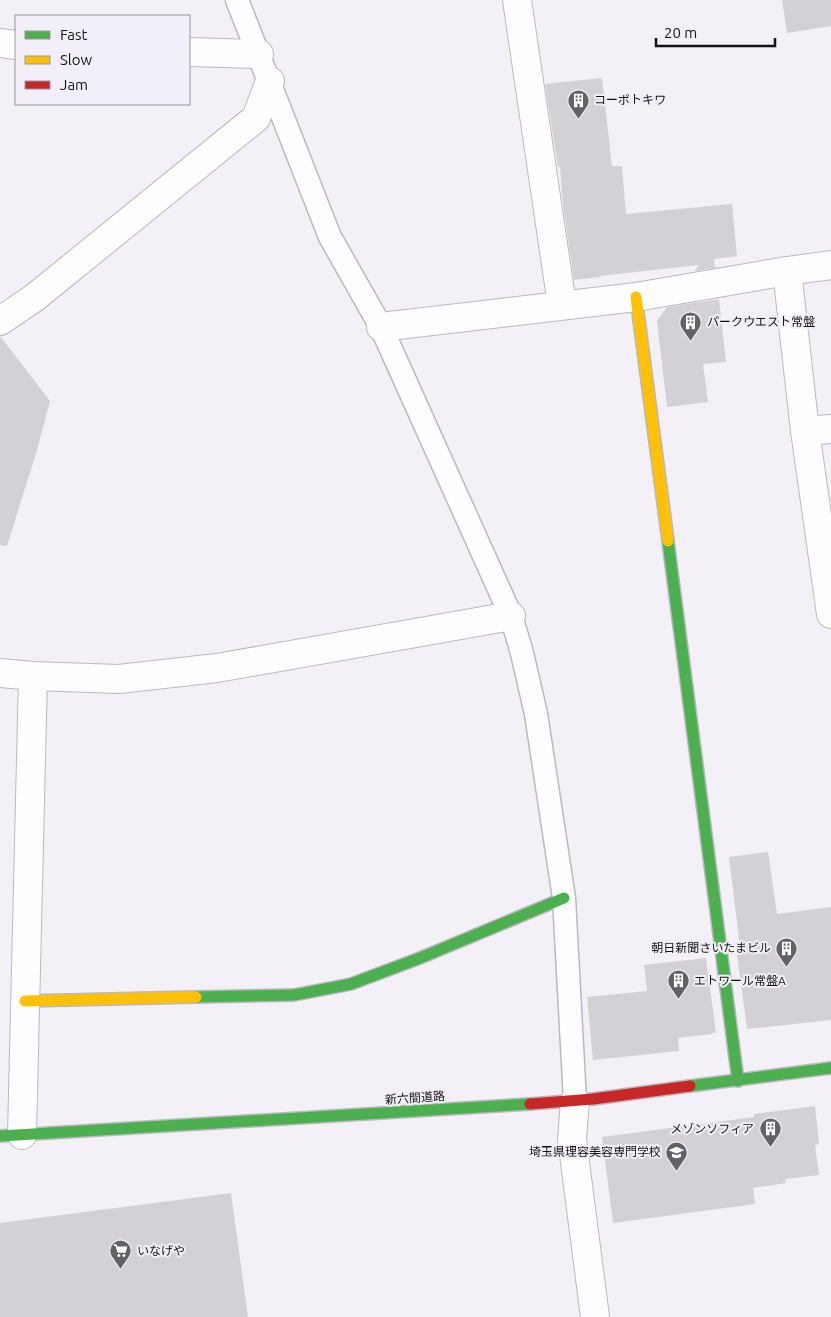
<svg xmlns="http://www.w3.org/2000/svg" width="831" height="1317" font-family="Ubuntu,'Noto Sans JP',sans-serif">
<rect width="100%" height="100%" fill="#f3f1f7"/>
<g fill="#d3d1d6">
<polygon points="782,0 831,0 831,26 787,33"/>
<polygon points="602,78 612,166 622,166 626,214 732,204 737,256 714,259 715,268 695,271 699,265 600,276 600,277 574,280 563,204 560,167 558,167 545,84"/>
<polygon points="719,299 726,362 703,364 708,402 667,407 657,321 667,307"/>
<polygon points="0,336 50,401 37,450 7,546 0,545"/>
<polygon points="768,852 777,914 831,907 831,1020 747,1029 737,955 741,955 729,857"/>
<polygon points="706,958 716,1033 712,1033 712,1034 678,1038 679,1051 593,1060 587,997 647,991 644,965"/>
<polygon points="815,1106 819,1144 815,1145 819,1175 785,1179 786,1183 753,1188 755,1204 613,1223 602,1137 754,1117 754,1114"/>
<polygon points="231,1193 248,1317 0,1317 0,1223"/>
</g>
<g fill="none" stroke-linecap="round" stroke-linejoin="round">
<defs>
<polyline id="lane" points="237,0 330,237 381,327 511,616 522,653 536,714 564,898 575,1101"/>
<g id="street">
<polyline points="517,0 562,305"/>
<polyline points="0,43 16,45"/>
<polyline points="189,52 259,54"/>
<polyline points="831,265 787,271 805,431 831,614"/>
<polyline points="0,321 34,298 256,118 270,81"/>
<polyline points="381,327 636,297 787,271"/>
<polyline points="805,431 831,429"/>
<polyline points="0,673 33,676 119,679 217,668 511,616"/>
<polyline points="575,1101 572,1139 595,1317"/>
<polyline points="22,1135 33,676"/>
</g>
<g id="fast">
<polyline points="668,541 738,1081"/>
<polyline points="196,997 294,995 351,984 420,958 564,898"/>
<polyline points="690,1086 831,1068"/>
<polyline points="0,1136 530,1104"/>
</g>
<g id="slow">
<polyline points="636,297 668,541"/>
<polyline points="25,1001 196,997"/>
</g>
<polyline id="jam" points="530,1104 593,1099 690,1086"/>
</defs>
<use href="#lane" stroke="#bab9bd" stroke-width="25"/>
<use href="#street" stroke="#bab9bd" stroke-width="30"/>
<use href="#fast" stroke="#bab9bd" stroke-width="14"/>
<use href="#slow" stroke="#bab9bd" stroke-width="14"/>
<use href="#jam" stroke="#bab9bd" stroke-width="14"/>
<use href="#lane" stroke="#fdfdfe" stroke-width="22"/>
<use href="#street" stroke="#fdfdfe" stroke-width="28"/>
<use href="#fast" stroke="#4caf50" stroke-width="11"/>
<use href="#slow" stroke="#ffc107" stroke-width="11"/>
<use href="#jam" stroke="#c62828" stroke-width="11"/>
</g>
<defs>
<symbol id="building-pin" viewBox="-11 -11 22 30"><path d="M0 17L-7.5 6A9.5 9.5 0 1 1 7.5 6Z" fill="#626165" stroke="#f2eff9"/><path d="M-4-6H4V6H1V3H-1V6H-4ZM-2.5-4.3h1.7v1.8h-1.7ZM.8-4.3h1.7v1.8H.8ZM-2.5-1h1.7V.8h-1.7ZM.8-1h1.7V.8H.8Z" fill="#fff"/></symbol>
<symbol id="university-pin" viewBox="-11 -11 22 30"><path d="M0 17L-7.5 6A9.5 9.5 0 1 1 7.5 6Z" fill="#626165" stroke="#f2eff9"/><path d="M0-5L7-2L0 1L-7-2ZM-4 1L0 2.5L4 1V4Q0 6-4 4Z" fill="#fff"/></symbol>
<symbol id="supermarket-pin" viewBox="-11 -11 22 30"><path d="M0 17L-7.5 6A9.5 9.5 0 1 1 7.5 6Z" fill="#626165" stroke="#f2eff9"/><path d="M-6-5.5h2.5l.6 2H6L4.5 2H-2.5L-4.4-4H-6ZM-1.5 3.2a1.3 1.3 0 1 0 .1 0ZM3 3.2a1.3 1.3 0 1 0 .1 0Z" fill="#fff"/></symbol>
</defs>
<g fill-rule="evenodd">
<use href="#building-pin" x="566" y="88" width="25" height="34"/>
<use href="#building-pin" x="678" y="310" width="25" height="34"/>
<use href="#building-pin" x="774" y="936" width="25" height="34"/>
<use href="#building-pin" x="666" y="968" width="25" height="34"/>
<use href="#building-pin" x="758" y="1116" width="25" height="34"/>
<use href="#university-pin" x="664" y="1140" width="25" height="34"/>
<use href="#supermarket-pin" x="108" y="1238" width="25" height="34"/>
</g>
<g text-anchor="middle" stroke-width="4" stroke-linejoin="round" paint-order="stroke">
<g font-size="12" fill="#141417" stroke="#f2eff9" text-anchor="start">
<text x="594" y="104">コーポトキワ</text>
<text x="707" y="326">パークウエスト常盤</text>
<text x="771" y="952" text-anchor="end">朝日新聞さいたまビル</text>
<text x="694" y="985">エトワール常盤A</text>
<text x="754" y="1133" text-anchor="end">メゾンソフィア</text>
<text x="661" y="1156" text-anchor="end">埼玉県理容美容専門学校</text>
<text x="137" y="1255">いなげや</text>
</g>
<g font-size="12" fill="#141417" stroke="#f2eff9">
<text transform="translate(415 1098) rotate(-4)" y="4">新六間道路</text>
</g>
</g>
<rect x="15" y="15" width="175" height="90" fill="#f2eff9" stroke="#99979f"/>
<rect x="25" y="31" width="25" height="8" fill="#4caf50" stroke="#99979f"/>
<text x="60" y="40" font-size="15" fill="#141417">Fast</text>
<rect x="25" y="56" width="25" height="8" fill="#ffc107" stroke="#99979f"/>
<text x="60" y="65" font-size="15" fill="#141417">Slow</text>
<rect x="25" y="81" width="25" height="8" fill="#c62828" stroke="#99979f"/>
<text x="60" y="90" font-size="15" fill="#141417">Jam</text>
<path d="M656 38v8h119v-8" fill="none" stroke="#141417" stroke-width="2.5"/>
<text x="664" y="38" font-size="15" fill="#141417" stroke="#f2eff9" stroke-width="4" paint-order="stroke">20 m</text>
</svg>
